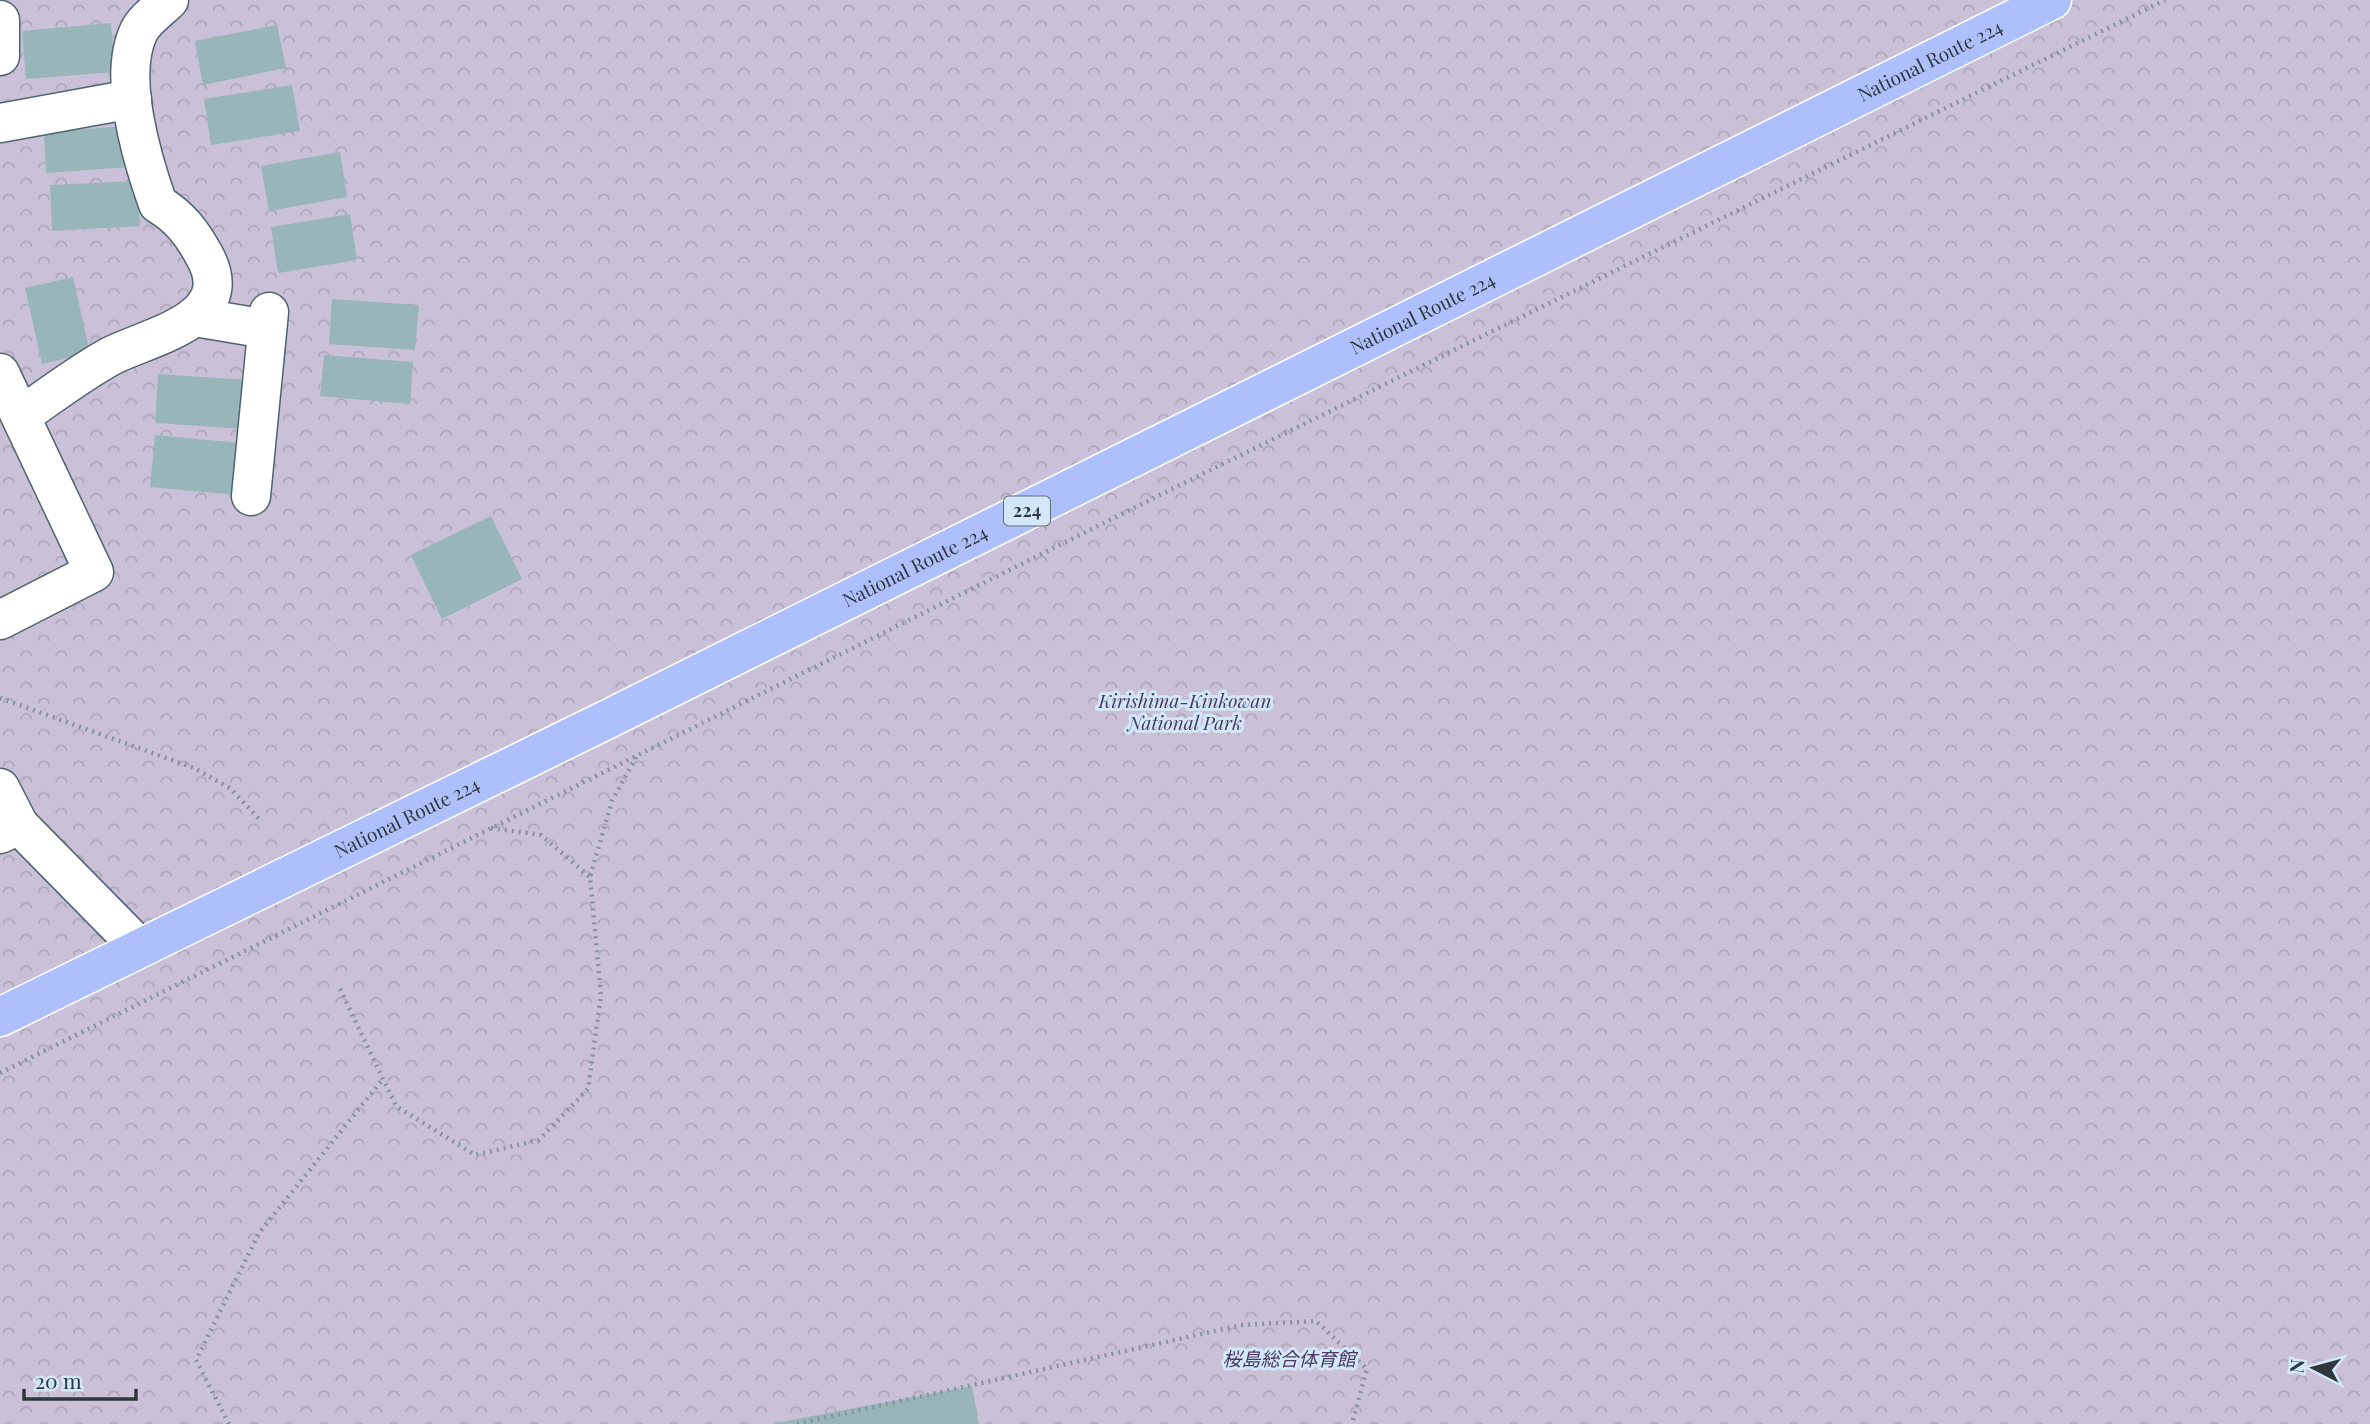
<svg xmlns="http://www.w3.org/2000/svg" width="2370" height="1424" font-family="'Playfair Display','Noto Sans JP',serif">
<defs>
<pattern id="park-crowns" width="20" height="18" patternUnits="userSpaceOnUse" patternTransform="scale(1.75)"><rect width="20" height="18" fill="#cac1d8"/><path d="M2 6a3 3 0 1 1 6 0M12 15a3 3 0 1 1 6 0" fill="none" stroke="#aea6ba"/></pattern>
</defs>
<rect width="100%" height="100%" fill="#d2e8f8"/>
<rect fill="url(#park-crowns)" x="0" y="0" width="2370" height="1424"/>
<g fill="#98b5b9">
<polygon points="111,23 115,72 26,79 22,31"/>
<polygon points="277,25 286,68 203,85 195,41"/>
<polygon points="292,85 300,131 211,145 204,99"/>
<polygon points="127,126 130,167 46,173 44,132"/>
<polygon points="340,152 347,197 269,211 261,166"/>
<polygon points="137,181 140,226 52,231 50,185"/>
<polygon points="350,214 357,260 278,273 271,227"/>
<polygon points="73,277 90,353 42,364 25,288"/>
<polygon points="332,299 419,305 415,350 329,344"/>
<polygon points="324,355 413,362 410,404 320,396"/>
<polygon points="158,374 248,380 245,429 155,423"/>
<polygon points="155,435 241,443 236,495 150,487"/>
<polygon points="491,516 522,579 442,619 411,555"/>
<polygon points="972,1386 979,1424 775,1424 775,1423"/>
</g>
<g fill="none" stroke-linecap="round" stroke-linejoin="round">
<defs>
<g id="minor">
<polyline points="0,20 0,56"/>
<polyline points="0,123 132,99"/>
<polyline points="195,317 267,329"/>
<polyline points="0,373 94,572 0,620"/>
<path d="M21 416C51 395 80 373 111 356 150 336 241 320 204 255 192 233 180 217 158 204 142 159 117 76 139 31 145 19 160 9 169 0"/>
<polyline points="251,496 269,312"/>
<polyline points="0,788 19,825 0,834"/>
<polyline points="19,825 140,948"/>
</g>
<g id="highway">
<path id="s1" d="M0 1017 604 721 2052 0"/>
</g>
</defs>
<use href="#minor" stroke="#506371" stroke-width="41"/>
<use href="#highway" stroke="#fff" stroke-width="41"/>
<g stroke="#8594a0" stroke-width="4.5" stroke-dasharray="2 5" stroke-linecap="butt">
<polyline points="0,698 194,768 230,788 262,822"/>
<polyline points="491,828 541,835 590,877"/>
<polyline points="340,989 396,1106 475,1155 539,1140 588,1089 601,995 590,877 612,801 636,757"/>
<polyline points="0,1073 1176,487 2165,0"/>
<polyline points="229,1424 196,1360 259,1233 383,1079"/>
<polyline points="797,1424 1242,1325 1316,1321 1367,1369 1352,1424"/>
</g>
<use href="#minor" stroke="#fff" stroke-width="38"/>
<use href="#highway" stroke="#aec0fb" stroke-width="38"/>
</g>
<g text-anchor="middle" stroke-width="6" stroke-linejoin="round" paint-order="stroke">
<rect fill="#d2e8f8" stroke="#5f6c75" stroke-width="2" x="1004" y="496.5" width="46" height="29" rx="5"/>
<g font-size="18" font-weight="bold" fill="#2e373d">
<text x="1027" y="517">224</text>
</g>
<g font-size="19" fill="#2e373d" stroke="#d2e8f8">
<text dy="7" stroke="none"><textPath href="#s1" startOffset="2154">National Route 224</textPath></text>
<text dy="7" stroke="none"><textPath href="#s1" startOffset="1587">National Route 224</textPath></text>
<text dy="7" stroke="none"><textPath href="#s1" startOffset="1020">National Route 224</textPath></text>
<text dy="7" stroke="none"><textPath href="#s1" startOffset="453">National Route 224</textPath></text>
</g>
<g font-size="19" font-style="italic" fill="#4c3963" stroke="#d2e8f8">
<text x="1185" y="708">Kirishima-Kinkowan<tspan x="1185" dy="22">National Park</tspan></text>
<text x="1289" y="1366">桜島総合体育館</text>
</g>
</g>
<g transform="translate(2314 1368) rotate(276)" stroke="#d2e8f8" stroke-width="5" paint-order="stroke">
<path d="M0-5L12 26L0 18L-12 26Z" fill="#2e373d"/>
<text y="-10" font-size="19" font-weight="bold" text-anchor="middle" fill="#2e373d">N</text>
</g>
<path d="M24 1389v10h112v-10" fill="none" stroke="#2e373d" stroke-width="3.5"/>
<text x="35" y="1389" font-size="21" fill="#2e373d" stroke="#d2e8f8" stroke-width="5" paint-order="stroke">20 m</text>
</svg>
